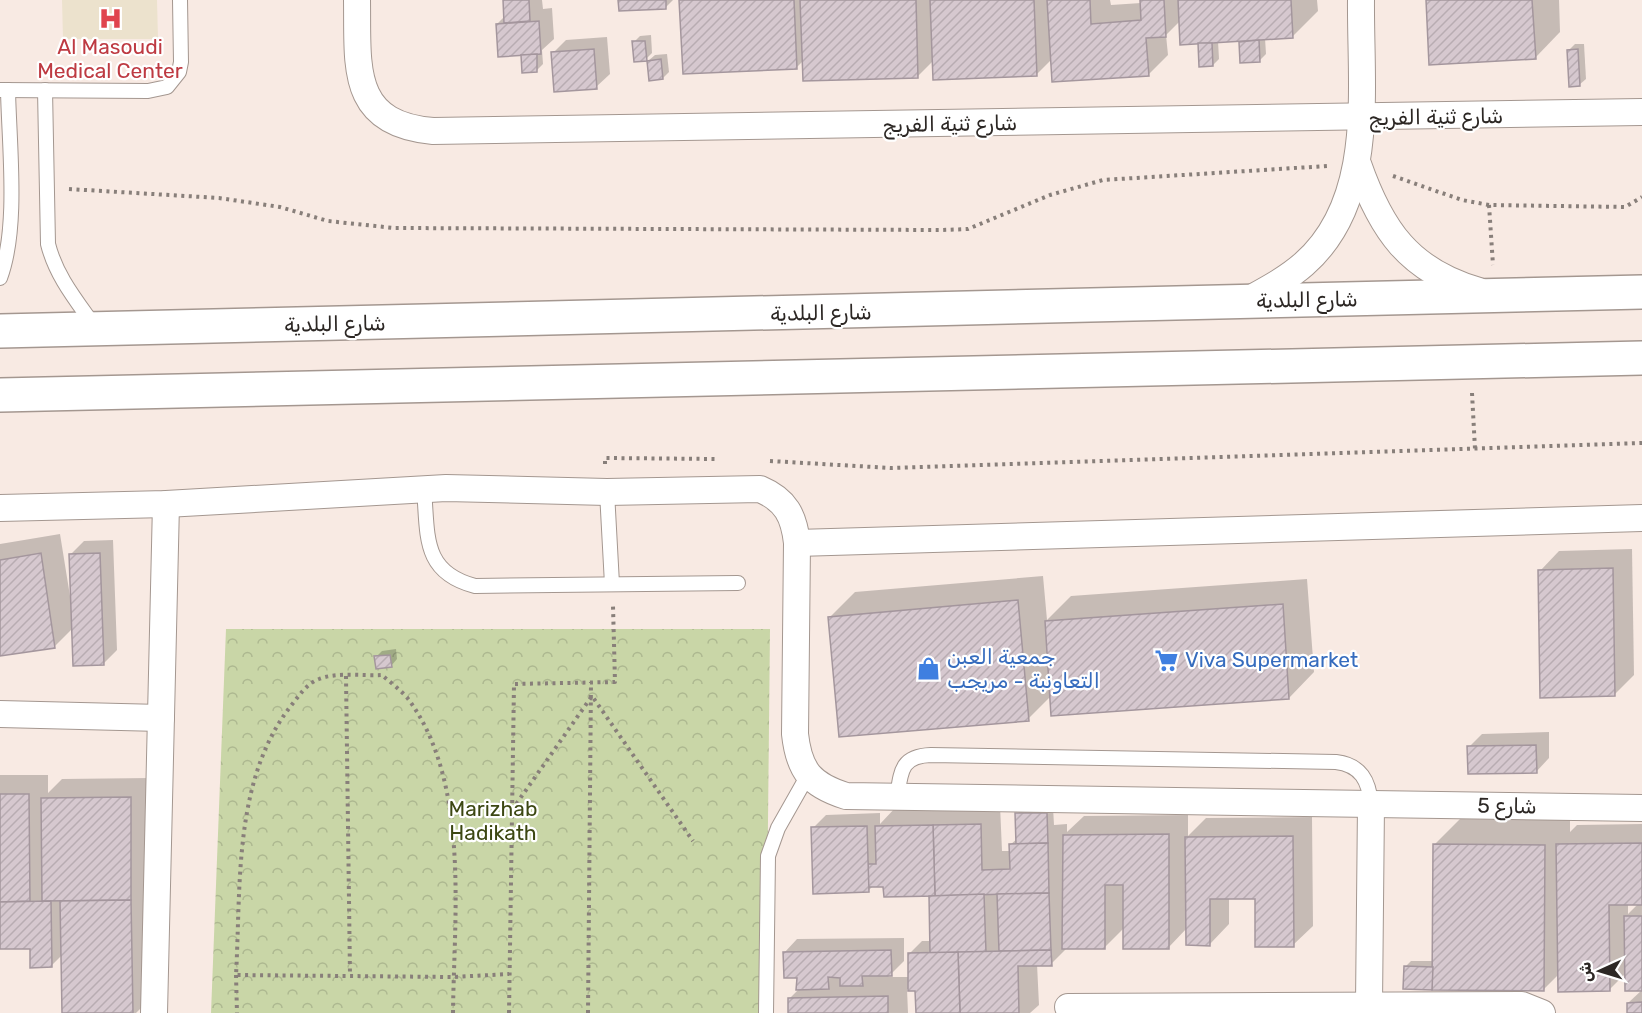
<svg xmlns="http://www.w3.org/2000/svg" width="1642" height="1013" font-family="Rubik,Vazirmatn,sans-serif">
<defs>
<pattern id="park-crowns" width="20" height="18" patternUnits="userSpaceOnUse" patternTransform="scale(1.5)"><rect width="20" height="18" fill="#c9d6a7"/><path d="M2 6a3 3 0 1 1 6 0M12 15a3 3 0 1 1 6 0" fill="none" stroke="#adb890"/></pattern>
<pattern id="building-hatch" width="6" height="6" patternUnits="userSpaceOnUse" patternTransform="scale(1.5)"><rect width="6" height="6" fill="#d6c8cf"/><path d="M-1 1l2-2M0 6l6-6M5 7l2-2" fill="none" stroke="#b8acb2"/></pattern>
</defs>
<rect width="100%" height="100%" fill="#f8eae3"/>
<polygon fill="#ece2cd" points="62,0 157,0 158,39 63,39"/>
<polygon fill="url(#park-crowns)" points="226,629 770,629 766,1013 211,1013"/>
<g fill="#0003" fill-rule="evenodd">
<polygon points="504,0 542,0 543,9 552,8 554,39 542,50 543,64 537,70 497,24 505,16"/>
<polygon points="619,0 673,0 666,7"/>
<polygon points="681,0 1110,0 1111,5 1141,3 1141,0 1317,0 1318,11 1292,37 1265,38 1266,54 1260,60 1240,42 1243,40 1218,41 1219,59 1213,65 1199,42 1180,21 1166,35 1168,55 1148,75 1052,59 1036,75 934,60 918,76 804,60 796,68"/>
<polygon points="1427,0 1559,0 1560,32 1535,58"/>
<polygon points="651,35 652,53 646,59 634,42 640,36"/>
<polygon points="607,37 610,74 596,87 553,53 566,40"/>
<polygon points="1575,44 1584,44 1586,79 1579,85 1568,51"/>
<polygon points="667,54 669,72 663,78 648,61 655,55"/>
<polygon points="60,534 70,596 72,596 70,555 84,541 113,540 117,650 103,664 73,628 55,646 0,655 0,544"/>
<polygon points="1632,549 1634,675 1614,695 1540,571 1559,551"/>
<polygon points="1043,576 1047,620 1071,596 1307,579 1314,672 1289,698 1051,696 1028,719 830,617 855,592"/>
<polygon points="396,649 397,659 391,666 376,657 382,651"/>
<polygon points="1549,732 1549,758 1536,772 1469,747 1482,734"/>
<polygon points="0,775 48,775 48,793 62,779 150,778 152,997 136,1013 63,1013 63,954 51,966 32,948 0,948"/>
<polygon points="1000,805 1002,851 1011,851 1010,845 1018,838 1017,814 1023,808 1053,807 1054,825 1067,824 1067,832 1084,816 1188,815 1188,836 1206,818 1312,817 1313,926 1293,945 1256,897 1229,897 1229,924 1210,944 1187,928 1168,948 1124,928 1105,947 1068,947 1051,964 1037,964 1039,1005 1030,1013 917,1013 917,989 907,989 908,1013 790,1013 789,999 798,990 798,976 784,953 797,939 904,938 904,961 888,977 910,977 909,954 922,941 932,941 930,894 885,885 873,886 868,891 813,828 826,815 880,813 880,824 896,807"/>
<path d="M1460 819 1570 820V832L1577 825 1642 824V990L1626 973 1610 989 1559 974 1544 989 1405 967 1411 961H1434L1435 844ZM1628 903H1639L1628 914Z"/>
<polygon points="1642,990 1642,1013 1629,1013 1628,1003"/>
</g>
<g fill="url(#building-hatch)" stroke="#a4969d" stroke-width="1.5">
<polygon points="503,0 529,0 530,21 504,23"/>
<polygon points="618,0 666,0 666,9 619,11"/>
<polygon points="679,0 794,0 797,69 683,74"/>
<polygon points="800,0 916,0 918,78 803,81"/>
<polygon points="930,0 1034,0 1037,76 933,80"/>
<polygon points="1047,0 1090,0 1091,24 1141,20 1140,0 1164,0 1166,37 1146,38 1149,76 1052,82"/>
<polygon points="1178,0 1291,0 1293,38 1180,45"/>
<polygon points="1426,0 1532,0 1536,59 1429,65"/>
<polygon points="539,21 541,54 498,57 496,24"/>
<polygon points="1259,40 1260,62 1240,63 1239,42"/>
<polygon points="632,41 645,41 647,61 634,62"/>
<polygon points="1198,43 1212,43 1213,66 1199,67"/>
<polygon points="594,49 597,89 554,92 551,52"/>
<polygon points="1578,49 1580,86 1569,87 1567,50"/>
<polygon points="537,54 537,72 522,73 521,55"/>
<polygon points="661,59 663,79 649,81 647,61"/>
<polygon points="41,553 55,648 0,656 0,560"/>
<polygon points="100,553 104,665 73,666 69,554"/>
<polygon points="1613,568 1615,696 1540,698 1538,570"/>
<polygon points="1018,600 1029,721 839,737 828,617"/>
<polygon points="1283,604 1289,699 1051,716 1045,621"/>
<polygon points="390,655 392,667 376,669 374,656"/>
<polygon points="1536,745 1537,773 1468,774 1467,746"/>
<polygon points="0,794 29,794 30,901 0,902"/>
<polygon points="131,797 131,900 42,901 41,798"/>
<polygon points="1015,813 1047,813 1048,843 1016,844"/>
<polygon points="981,824 982,870 1010,869 1009,844 1048,843 1049,893 935,896 933,825"/>
<polygon points="933,825 935,896 884,897 883,887 868,887 868,864 876,864 875,826"/>
<polygon points="867,826 869,892 813,894 811,827"/>
<polygon points="1169,834 1169,949 1123,949 1123,885 1105,885 1105,949 1062,949 1063,835"/>
<polygon points="1293,836 1294,947 1255,947 1255,899 1210,899 1210,946 1186,945 1185,837"/>
<polygon points="1642,843 1642,905 1609,905 1610,991 1558,992 1556,844"/>
<polygon points="1433,844 1545,845 1544,991 1432,990"/>
<polygon points="1049,893 1051,950 999,951 997,894"/>
<polygon points="984,894 986,952 930,953 929,896"/>
<polygon points="131,900 133,1013 62,1013 60,901"/>
<polygon points="51,901 52,967 30,968 30,949 0,949 0,902"/>
<polygon points="1624,916 1642,916 1642,991 1625,991"/>
<polygon points="891,950 892,976 862,976 863,986 840,986 840,978 828,977 829,989 796,990 797,978 784,978 783,952"/>
<polygon points="1051,950 1052,966 1018,966 1019,1013 960,1013 958,952"/>
<polygon points="958,952 960,1013 916,1013 915,991 908,991 908,953"/>
<polygon points="1404,966 1433,967 1432,990 1403,989"/>
<polygon points="888,996 888,1013 788,1013 788,998"/>
<polygon points="1642,1002 1642,1013 1627,1013 1627,1003"/>
</g>
<g fill="none" stroke-linecap="round" stroke-linejoin="round">
<defs>
<g id="lane">
<polyline points="0,90 148,91 167,87 179,72 181,62 180,0"/>
<path d="M45 90 48 244C56 276 76 300 95 327"/>
<path d="M0 278C19 227 9 145 8 90"/>
<path d="M424 489C428 536 422 572 475 586L738 583"/>
<polyline points="607,492 612,584"/>
<path d="M897 797C901 771 901 756 931 755L1336 762C1361 765 1369 781 1371 804"/>
<polyline points="766,1013 768,856 778,828 808,775"/>
</g>
<g id="street">
<path d="M357 0C358 66 349 124 433 131L1642 112"/>
<path d="M1358 164C1381 230 1409 271 1479 291"/>
<path d="M1246 301C1266 290 1287 279 1304 264 1377 200 1360 87 1361 0"/>
<path d="M0 508 166 504 446 488 607 492 760 489C786 500 794 516 797 543L795 734C799 771 811 785 846 796L1642 808"/>
<polyline points="797,543 1642,518"/>
<polyline points="0,714 161,718"/>
<polyline points="1369,1004 1371,804"/>
<polyline points="1068,1007 1522,1005 1542,1013"/>
<polyline points="154,1013 166,504"/>
</g>
<g id="primary">
<polyline points="0,331 1642,292"/>
<polyline points="0,395 1642,358"/>
</g>
</defs>
<use href="#lane" stroke="#a49790" stroke-width="16"/>
<use href="#street" stroke="#a49790" stroke-width="28"/>
<use href="#primary" stroke="#a49790" stroke-width="36"/>
<g stroke="#887f7a" stroke-width="4" stroke-dasharray="3 4.5" stroke-linecap="butt">
<polyline points="1393,176 1462,200 1489,205 1625,207 1642,197"/>
<polyline points="69,189 219,198 280,207 328,221 394,228 942,230 968,229 1050,195 1103,180 1327,166"/>
<polyline points="1489,205 1493,265"/>
<polyline points="1472,393 1475,449"/>
<polyline points="770,461 891,468 1642,443"/>
<polyline points="605,464 605,458 718,459"/>
<polyline points="346,676 350,975"/>
<polyline points="512,810 592,696 693,841"/>
<polyline points="236,975 237,1013"/>
<path d="M453 1013C454 915 470 784 409 700 402 691 391 683 382 675 363 676 336 672 319 679 306 684 299 696 290 707 233 781 241 887 236 975L453 977 509 974"/>
<polyline points="509,1013 514,684 615,682 613,606"/>
<polyline points="588,1013 591,682"/>
</g>
<use href="#lane" stroke="#fff" stroke-width="14"/>
<use href="#street" stroke="#fff" stroke-width="26"/>
<use href="#primary" stroke="#fff" stroke-width="33"/>
</g>
<defs>
<symbol id="hospital-bare" viewBox="-9 -9 18 18"><path d="M-5-5h3v3.5h4V-5h3V5h-3V1.5h-4V5h-3Z" fill="#e0444e" stroke="#fff" stroke-width="2.5" paint-order="stroke"/></symbol>
<symbol id="supermarket-bare" viewBox="-9 -9 18 18"><path d="M-6-5.5h2.5l.6 2H6L4.5 2H-2.5L-4.4-4H-6ZM-1.5 3.2a1.3 1.3 0 1 0 .1 0ZM3 3.2a1.3 1.3 0 1 0 .1 0Z" fill="#3f7fe0" stroke="#fff" stroke-width="2.5" paint-order="stroke"/></symbol>
<symbol id="shop-bare" viewBox="-9 -9 18 18"><path d="M-5-2.5h2.3a2.7 3.5 0 0 1 5.4 0H5L5.5 6h-11ZM-1.5-2.5h3a1.5 2.3 0 0 0-3 0Z" fill="#3f7fe0" stroke="#fff" stroke-width="2.5" paint-order="stroke"/></symbol>
</defs>
<g fill-rule="evenodd">
<use href="#hospital-bare" x="94" y="2" width="33" height="33"/>
<use href="#supermarket-bare" x="1150" y="644" width="33" height="33"/>
<use href="#shop-bare" x="912" y="652" width="33" height="33"/>
</g>
<g text-anchor="middle" stroke-width="4.5" stroke-linejoin="round" paint-order="stroke">
<g font-size="21" fill="#be3a42" stroke="#fff">
<text x="110" y="54">Al Masoudi<tspan x="110" dy="24">Medical Center</tspan></text>
</g>
<g font-size="21" fill="#2c2724" stroke="#fff">
<text transform="translate(1436 117) rotate(-1)" y="7">شارع ثنية الفريج</text>
<text transform="translate(950 124) rotate(-1)" y="7">شارع ثنية الفريج</text>
<text transform="translate(1307 300) rotate(-1)" y="7">شارع البلدية</text>
<text transform="translate(821 313) rotate(-1)" y="7">شارع البلدية</text>
<text transform="translate(335 324) rotate(-1)" y="7">شارع البلدية</text>
<text transform="translate(1507 806) rotate(1)" y="7">شارع 5</text>
</g>
<g font-size="21" fill="#366cbe" stroke="#fff" text-anchor="start">
<text x="947" y="664">جمعية العبن<tspan x="947" dy="24">التعاونبة - مريجب</tspan></text>
<text x="1185" y="667">Viva Supermarket</text>
</g>
<g font-size="21" fill="#3c4712" stroke="#fff">
<text x="493" y="816">Marizhab<tspan x="493" dy="24">Hadikath</tspan></text>
</g>
</g>
<g transform="translate(1600 971) rotate(266)" stroke="#ffffff" stroke-width="4.5" paint-order="stroke">
<path d="M0-4.5L10 22L0 15L-10 22Z" fill="#2c2724"/>
<text y="-9" font-size="16" font-weight="bold" text-anchor="middle" fill="#2c2724">ش</text>
</g>
</svg>
